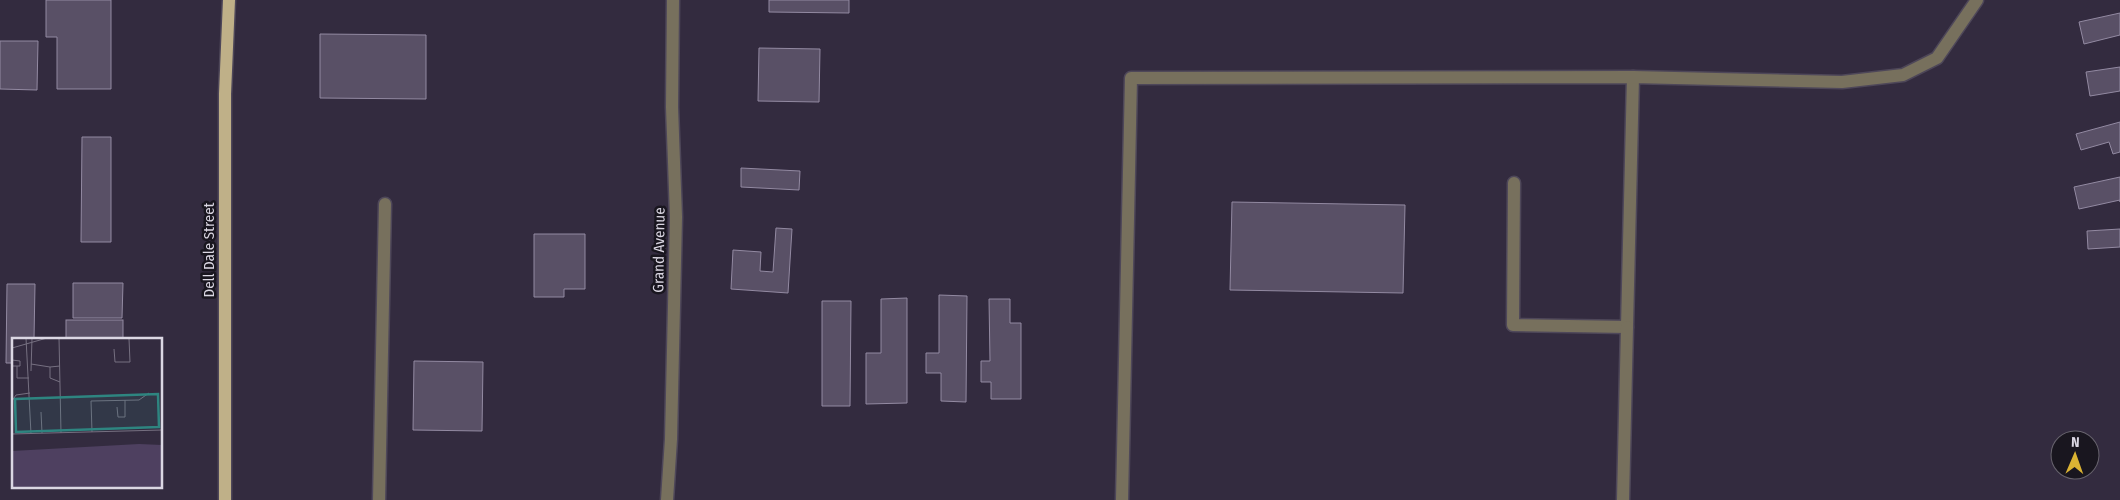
<svg xmlns="http://www.w3.org/2000/svg" width="2120" height="500" font-family="'Fira Sans Condensed',sans-serif">
<rect width="100%" height="100%" fill="#332b3f"/>
<g fill="#595066" stroke="#938aa2">
<polygon points="46,0 111,0 111,89 57,89 57,37 46,37"/>
<polygon points="769,0 849,0 849,13 769,12"/>
<polygon points="2120,13 2120,35 2084,44 2079,22"/>
<polygon points="320,34 426,35 426,99 320,98"/>
<polygon points="0,41 38,41 37,90 0,89"/>
<polygon points="759,48 820,49 819,102 758,101"/>
<polygon points="2120,67 2120,91 2090,96 2086,72"/>
<polygon points="2120,122 2120,152 2113,154 2109,142 2081,150 2076,134"/>
<polygon points="82,137 111,137 111,242 81,242"/>
<polygon points="741,168 800,171 799,190 741,187"/>
<polygon points="2120,177 2120,202 2120,200 2079,209 2074,187"/>
<polygon points="1232,202 1405,205 1403,293 1230,290"/>
<polygon points="776,228 792,229 788,293 731,289 733,250 761,252 760,271 773,272"/>
<polygon points="2120,229 2120,247 2088,249 2087,231"/>
<polygon points="534,234 585,234 585,289 564,289 564,297 534,297"/>
<polygon points="73,283 123,283 122,318 73,318"/>
<polygon points="7,284 35,284 34,339 14,339 14,363 6,363"/>
<polygon points="939,295 967,296 966,402 941,401 941,373 926,373 926,353 939,353"/>
<polygon points="907,298 907,403 866,404 866,353 881,353 881,299"/>
<polygon points="989,299 1010,299 1010,323 1021,323 1021,399 991,399 991,382 981,382 981,361 990,361"/>
<polygon points="822,301 851,301 850,406 822,406"/>
<rect x="66" y="320" width="57" height="19"/>
<polygon points="414,361 483,362 482,431 413,430"/>
</g>
<g fill="none" stroke-linecap="round" stroke-linejoin="round">
<defs>
<g id="minor">
<polyline points="1514,183 1513,325 1627,327 1633,77"/>
<polyline points="379,500 385,204"/>
<polyline points="667,500 671,439 676,217 672,107 673,0"/>
<polyline points="1122,500 1131,78 1633,77 1842,82 1903,75 1937,58 1977,0"/>
<polyline points="1623,500 1627,327"/>
</g>
<polyline id="major" points="225,500 225,94 229,0"/>
</defs>
<use href="#minor" stroke="#4e4759" stroke-width="15"/>
<use href="#major" stroke="#4e4759" stroke-width="15"/>
<use href="#minor" stroke="#77705d" stroke-width="12"/>
<use href="#major" stroke="#bfb088" stroke-width="12"/>
</g>
<g text-anchor="middle" stroke-width="5" stroke-linejoin="round" paint-order="stroke">
<g font-size="15" fill="#dbd7e3" stroke="#19161f">
<text transform="translate(209 250) rotate(-90)" y="5">Dell Dale Street</text>
<text transform="translate(659 250) rotate(-89)" y="5">Grand Avenue</text>
</g>
</g>
<g transform="translate(12 338)">
<rect width="150" height="150" fill="#332b3f"/>
<path d="M127 106 150 107V150H0V113Z" fill="#4e4060"/>
<path fill="none" stroke="#767081" stroke-width="1" d="M14 0 19 96M47 0 49 95M103 0H121M0 10 35 0M102 11 103 24H118L117 1M0 22 8 23V28H0M19 26 38 29M5 28V40H17M48 28 38 29V40L48 44M19 33 20 0M0 63 4 57 18 55M105 69 106 79H113V62M29 74 30 95M80 94 79 63 127 62 137 55M0 96 150 92"/>
<path fill="#2e8580" fill-opacity="0.15" stroke="#2e8580" stroke-width="2.5" d="M146 56 147 89 4 94 3 61Z"/>
<rect width="150" height="150" fill="none" stroke="#dbd7e3" stroke-width="2.5"/>
</g>
<g transform="translate(2075 455) rotate(2)"><circle r="24" fill="#19161f" stroke="#67636d"/>
<path d="M0-4L9 19L0 12L-9 19Z" fill="#dbb333"/>
<text y="-8" font-size="14" font-weight="bold" text-anchor="middle" fill="#dbd7e3">N</text>
</g>
</svg>
